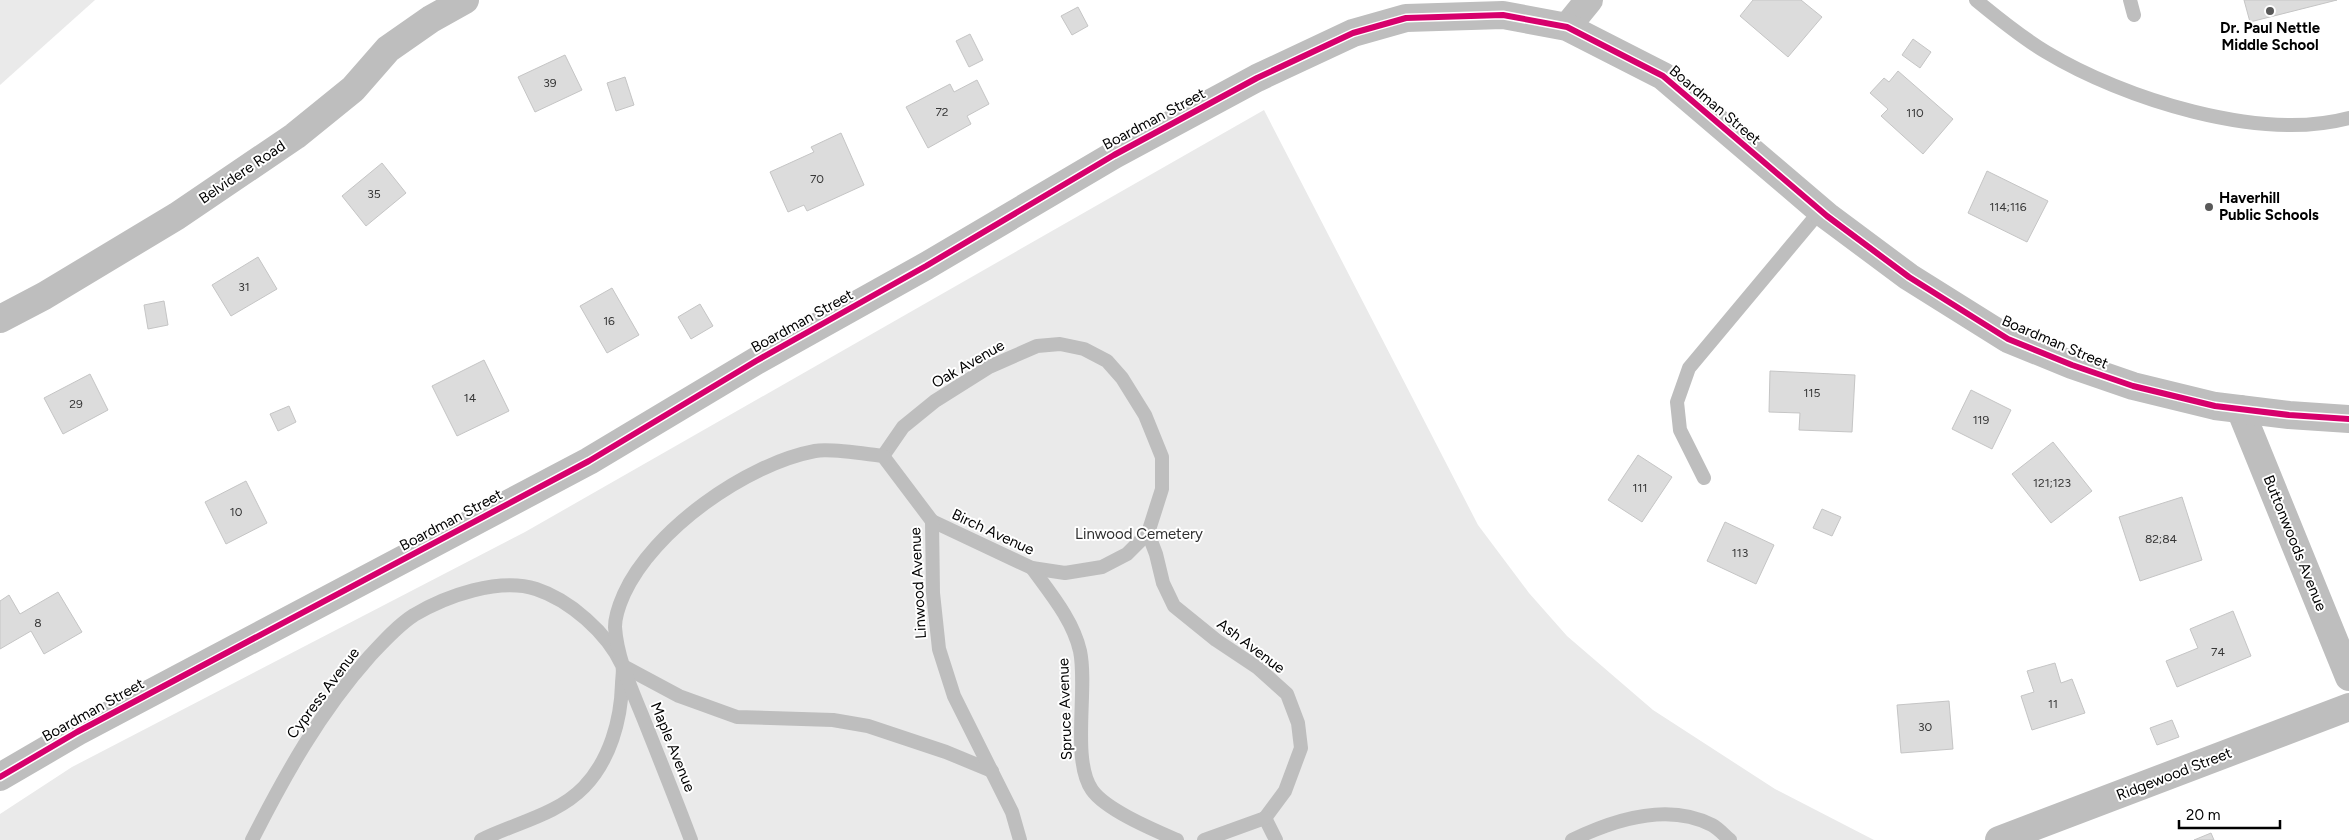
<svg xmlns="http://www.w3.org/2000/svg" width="2349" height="840" font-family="Figtree,sans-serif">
<rect width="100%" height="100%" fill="#fff"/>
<g fill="#eaeaea">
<polygon points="0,0 95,0 0,85"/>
<polygon points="1264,110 1478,525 1529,593 1567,636 1653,710 1775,789 1874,840 0,840 0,814 72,767 525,532"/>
</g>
<g fill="#dcdcdc" stroke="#c5c5c5">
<polygon points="1753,0 1801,0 1822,17 1788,57 1740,16"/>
<polygon points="2244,0 2337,0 2250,22"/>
<polygon points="1078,7 1088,26 1072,35 1061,16"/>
<polygon points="970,34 983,60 969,67 956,41"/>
<polygon points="1913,39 1931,52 1920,68 1902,55"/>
<polygon points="565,55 582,90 535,112 518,77"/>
<polygon points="1898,71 1953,119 1923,154 1881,116 1888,109 1870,93 1884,78 1889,82"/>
<polygon points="625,77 634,105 616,111 607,83"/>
<polygon points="977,80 989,104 967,116 971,124 928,148 906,107 950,84 954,92"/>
<polygon points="841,133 864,185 807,211 804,205 788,212 770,172 814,152 811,147"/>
<polygon points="382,163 406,193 366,226 342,196"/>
<polygon points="1987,171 2048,201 2027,242 1968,213"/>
<polygon points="258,257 277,289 231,316 212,285"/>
<polygon points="612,288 639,335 607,353 580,306"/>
<polygon points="164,301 168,325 148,329 144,305"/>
<polygon points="700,304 713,326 691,339 678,317"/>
<polygon points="484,360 509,411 457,436 432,386"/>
<polygon points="1770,371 1855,375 1852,432 1799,430 1800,413 1769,412"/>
<polygon points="90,374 108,410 63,434 44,398"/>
<polygon points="1971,390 2011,410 1992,449 1952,429"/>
<polygon points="289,406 296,422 278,431 270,414"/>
<polygon points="2053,442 2092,491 2051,523 2012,474"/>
<polygon points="1638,455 1672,477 1642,522 1608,500"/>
<polygon points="246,481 267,523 226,544 205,502"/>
<polygon points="2182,497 2202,560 2140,581 2119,517"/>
<polygon points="1822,509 1841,517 1832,536 1813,528"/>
<polygon points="1725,522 1774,545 1756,584 1707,561"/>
<polygon points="58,592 82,632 44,654 31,631 0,649 0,601 9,595 20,614"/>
<polygon points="2233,611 2251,656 2177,687 2166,661 2198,648 2190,629"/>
<polygon points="2055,663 2061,683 2072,679 2085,713 2032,730 2021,696 2034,692 2027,671"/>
<polygon points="1949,701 1953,749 1901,753 1897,705"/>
<polygon points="2172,720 2179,737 2157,745 2150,728"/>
<polygon points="2211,833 2214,840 2194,840"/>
</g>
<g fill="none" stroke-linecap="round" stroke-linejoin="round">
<g stroke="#bebebe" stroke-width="14">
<path d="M1976 0C1999 19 2021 37 2046 52 2124 99 2260 142 2349 118"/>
<polyline points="2130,0 2134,15"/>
<polyline points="883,456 903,427 935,401 989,367 1037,346 1060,344 1084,349 1107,361 1122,378 1145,415 1162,457 1162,489 1148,533 1127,554 1102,567 1065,573 1032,568 932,521"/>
<polyline points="1704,478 1680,430 1677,402 1689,368 1821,210"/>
<polyline points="1148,533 1156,554 1163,583 1174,606 1216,640 1258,668 1287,694 1298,723 1301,748 1285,791 1265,818"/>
<path d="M1032 568C1050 593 1073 620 1080 651 1088 689 1071 760 1092 790 1106 810 1154 830 1177 840"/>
<polyline points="623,666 679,696 737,717 833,720 868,726 946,752 992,771"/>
<polyline points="1265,818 1276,840"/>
<path d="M252 840C285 775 320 712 369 657 382 643 397 626 414 615 446 596 499 577 536 589 570 600 607 633 622 665 624 670 622 678 622 684 621 720 610 760 584 787 557 815 515 823 481 840"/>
<path d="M691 840C676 800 660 760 644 720 632 690 617 659 615 627 615 616 620 603 624 594 653 530 746 464 815 451 831 448 865 454 883 456L932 521 933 593 939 649 954 696 1012 812 1020 840"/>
<polyline points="1204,840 1265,818"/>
<path d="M1572 840C1613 820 1668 802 1712 825 1718 828 1724 835 1730 840"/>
</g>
<g stroke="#bebebe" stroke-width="28">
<polyline points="1567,27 1589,0"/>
<polyline points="0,319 44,296 177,216 295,136 353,89 388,49 431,19 465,0"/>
<polyline points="2240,409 2349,677"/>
<polyline points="0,777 77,732 589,461 756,361 926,266 1114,155 1257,78 1353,33 1406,18 1503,15 1567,27 1663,76 1827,216 1909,277 2008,339 2072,365 2133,386 2215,406 2289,415 2349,419"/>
<polyline points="1999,840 2349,707"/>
</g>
<defs>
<polyline id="cycleway" points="0,777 77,732 589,461 756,361 926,266 1114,155 1257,78 1353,33 1406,18 1503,15 1567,27 1663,76 1827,216 1909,277 2008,339 2072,365 2133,386 2215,406 2289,415 2349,419"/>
</defs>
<use href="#cycleway" stroke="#fff" stroke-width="9"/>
<use href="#cycleway" stroke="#d6006c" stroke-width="6"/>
</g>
<g fill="#595959" stroke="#fff" stroke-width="2">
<circle cx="2270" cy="11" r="5"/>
<circle cx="2209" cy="207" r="5"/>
</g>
<g text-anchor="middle" stroke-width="4" stroke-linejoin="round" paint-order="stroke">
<g font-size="12" fill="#373737">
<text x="550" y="87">39</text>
<text x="942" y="116">72</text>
<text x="1915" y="117">110</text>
<text x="817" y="183">70</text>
<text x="374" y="198">35</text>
<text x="2008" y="211">114;116</text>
<text x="244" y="291">31</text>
<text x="609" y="325">16</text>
<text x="1812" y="397">115</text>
<text x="470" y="402">14</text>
<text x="76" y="408">29</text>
<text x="1981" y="424">119</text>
<text x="2052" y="487">121;123</text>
<text x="1640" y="492">111</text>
<text x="236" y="516">10</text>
<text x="2161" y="543">82;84</text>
<text x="1740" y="557">113</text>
<text x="38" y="627">8</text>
<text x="2218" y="656">74</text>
<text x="2053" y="708">11</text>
<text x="1925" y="731">30</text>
</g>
<g font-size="15" font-weight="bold" fill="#000" stroke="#fff">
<text x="2270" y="33">Dr. Paul Nettle<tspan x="2270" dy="17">Middle School</tspan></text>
<text x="2219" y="203" text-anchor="start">Haverhill<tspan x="2219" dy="17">Public Schools</tspan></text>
</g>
<g font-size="15" fill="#000" stroke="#fff">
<text transform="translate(1715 105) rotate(40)" y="5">Boardman Street</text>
<text transform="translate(1154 119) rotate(-28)" y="5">Boardman Street</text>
<text transform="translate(242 172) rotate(-34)" y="5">Belvidere Road</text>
<text transform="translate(802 321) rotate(-29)" y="5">Boardman Street</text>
<text transform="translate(2055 342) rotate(23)" y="5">Boardman Street</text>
<text transform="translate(968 364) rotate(-30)" y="5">Oak Avenue</text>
<text transform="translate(451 520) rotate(-28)" y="5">Boardman Street</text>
<text transform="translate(993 532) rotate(25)" y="5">Birch Avenue</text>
<text transform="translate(2295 543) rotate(68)" y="5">Buttonwoods Avenue</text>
<text transform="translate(918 583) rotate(-93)" y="5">Linwood Avenue</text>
<text transform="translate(1251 646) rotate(37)" y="5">Ash Avenue</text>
<text transform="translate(323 693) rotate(-53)" y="5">Cypress Avenue</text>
<text transform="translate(1065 709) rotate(-92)" y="5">Spruce Avenue</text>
<text transform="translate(93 710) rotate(-29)" y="5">Boardman Street</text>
<text transform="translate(673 747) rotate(68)" y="5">Maple Avenue</text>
<text transform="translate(2174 774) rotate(-21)" y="5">Ridgewood Street</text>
</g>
<g font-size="15" fill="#2f2f2f" stroke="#fff">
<text x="1139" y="539">Linwood Cemetery</text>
</g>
</g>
<path d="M2179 820v8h101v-8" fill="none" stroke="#000000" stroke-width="2.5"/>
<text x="2186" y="820" font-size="15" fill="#000000" stroke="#ffffff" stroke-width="4" paint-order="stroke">20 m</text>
</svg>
